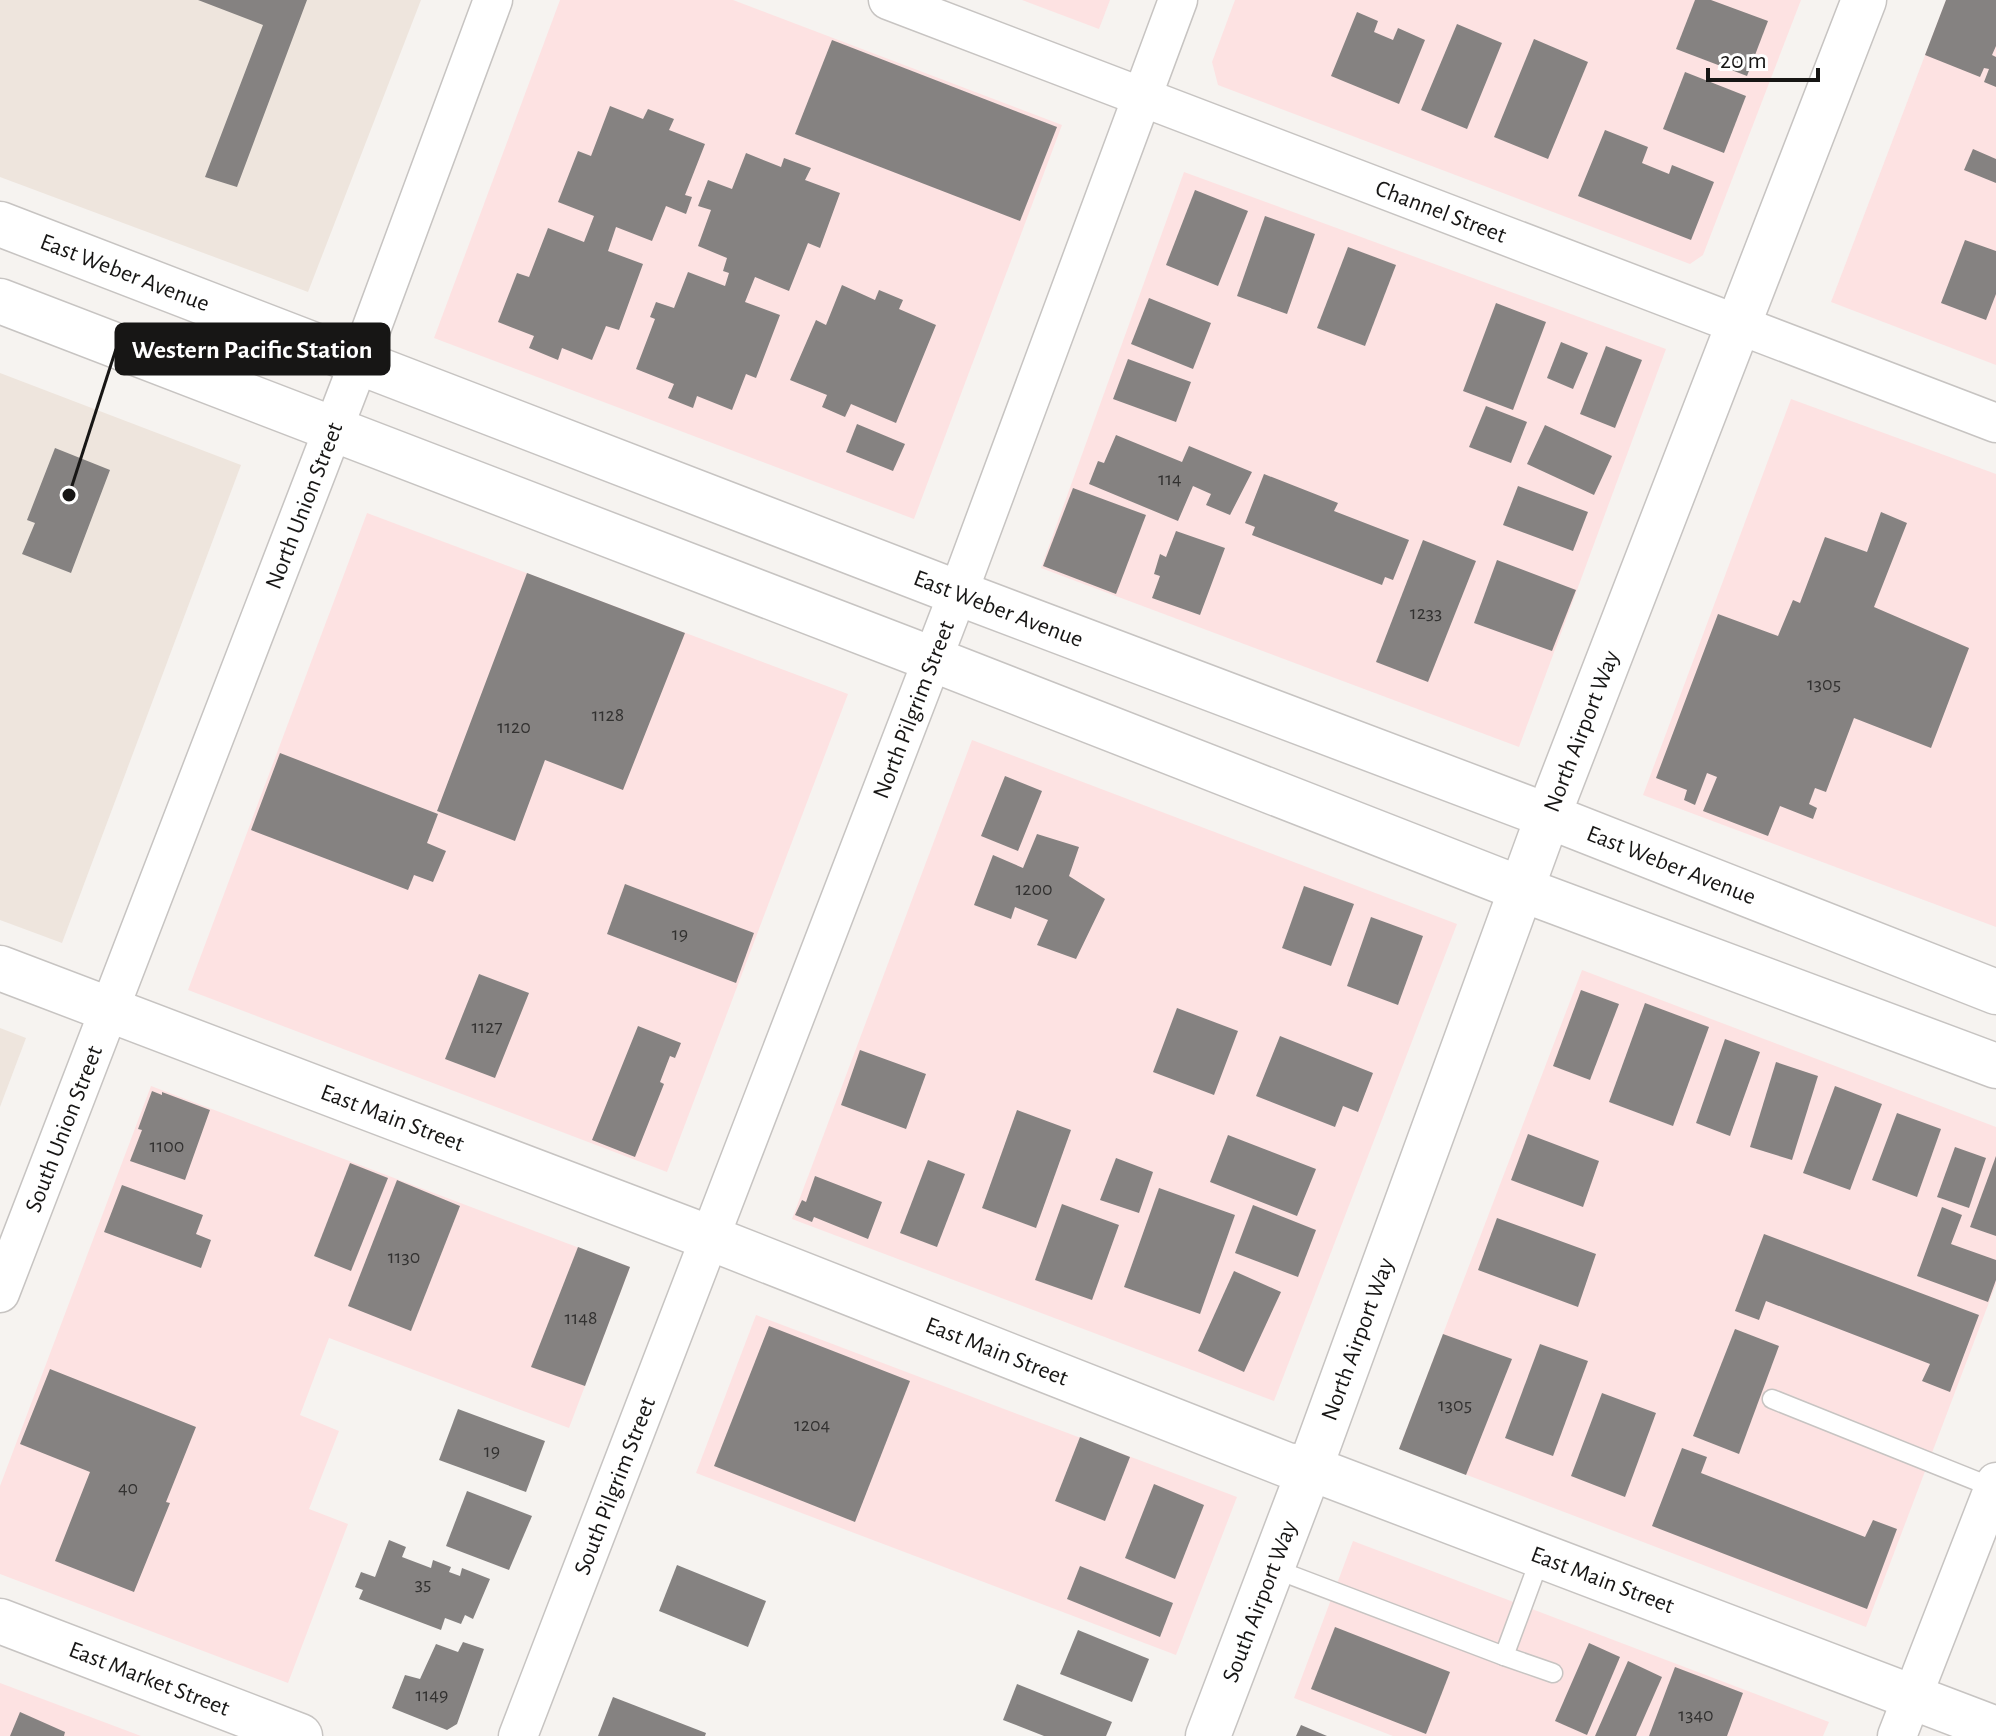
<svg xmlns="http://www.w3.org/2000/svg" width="1996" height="1736" font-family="'Alegreya Sans',sans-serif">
<rect width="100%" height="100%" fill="#f6f3f0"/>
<g fill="#fde2e2">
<polygon points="560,0 733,0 1062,125 914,519 434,338"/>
<polygon points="1022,0 1110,0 1099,29"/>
<polygon points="1235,0 1801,0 1703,255 1690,264 1218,85 1212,62"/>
<polygon points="1946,0 1996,0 1996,365 1831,302"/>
<polygon points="1184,172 1666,349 1519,747 1041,568"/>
<polygon points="1791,399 1996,474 1996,927 1643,795"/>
<polygon points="367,513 848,694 667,1172 188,990"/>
<polygon points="972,740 1457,924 1274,1401 792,1219"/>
<polygon points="1582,970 1996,1127 1996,1284 1866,1627 1399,1449"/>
<polygon points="151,1086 630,1267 569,1428 329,1338 300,1415 339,1431 309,1509 348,1524 288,1683 0,1574 0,1486"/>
<polygon points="756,1315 1237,1497 1176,1655 696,1473"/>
<polygon points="1353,1541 1829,1722 1823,1736 1393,1736 1294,1698"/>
<polygon points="0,1683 141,1736 0,1736"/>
</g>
<g fill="#eee5dd">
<polygon points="0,0 421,0 308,292 0,177"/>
<polygon points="0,373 241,465 62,943 0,920"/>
<polygon points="0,1028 26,1038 0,1107"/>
</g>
<g fill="#858281">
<polygon points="198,0 307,0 237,187 205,177 263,25"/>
<polygon points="1695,0 1711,0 1768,21 1747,76 1676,49"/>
<polygon points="1946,0 1996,0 1996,46 1992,55 1996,57 1996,87 1984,82 1989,69 1984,68 1980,77 1925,55"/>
<polygon points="1357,12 1378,21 1374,32 1393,40 1398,28 1425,40 1399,104 1331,76"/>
<polygon points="1457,24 1502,43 1467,129 1421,110"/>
<polygon points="1534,39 1588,62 1548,159 1494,137"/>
<polygon points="832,40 1057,127 1020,221 795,134"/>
<polygon points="1685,72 1746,96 1724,153 1663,129"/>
<polygon points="610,106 643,119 648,109 674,119 669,130 705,144 685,195 692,197 686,214 666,206 652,241 616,227 608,251 643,264 619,330 606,326 592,360 562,348 558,360 529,348 534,336 498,322 517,273 529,277 548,228 584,242 594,216 558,202 578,151 591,156"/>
<polygon points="1605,130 1648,147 1642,163 1669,174 1672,165 1714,182 1691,240 1578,196"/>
<polygon points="1973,149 1996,159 1996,183 1964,170"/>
<polygon points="746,153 781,167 784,158 811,168 805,180 840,193 820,248 808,243 789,291 755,277 745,302 780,315 756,378 746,374 732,410 697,396 693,408 668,398 674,384 636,369 655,319 650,317 656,302 674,308 688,272 725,286 729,273 723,271 727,258 698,246 711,210 698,206 708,180 732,189"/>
<polygon points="1195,190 1248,211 1218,286 1166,265"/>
<polygon points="1265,216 1315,234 1287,314 1237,296"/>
<polygon points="1965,240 1996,251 1996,294 1986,320 1941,303"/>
<polygon points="1348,247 1396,265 1365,346 1317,328"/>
<polygon points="842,285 875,300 879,290 903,300 899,309 936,325 896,423 851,404 845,417 822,407 827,395 790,380 816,320 826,325"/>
<polygon points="1149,298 1211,323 1193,369 1131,344"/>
<polygon points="1496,303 1546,322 1513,410 1463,391"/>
<polygon points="1561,342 1588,353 1573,389 1547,378"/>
<polygon points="1606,346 1642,360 1615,428 1580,414"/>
<polygon points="1128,359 1191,382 1176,422 1113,399"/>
<polygon points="1486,406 1527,422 1511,463 1469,447"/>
<polygon points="857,424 905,444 893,471 846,452"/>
<polygon points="1545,425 1612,456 1594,495 1527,464"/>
<polygon points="1116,435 1182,462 1189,446 1252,472 1230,515 1206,505 1211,494 1193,486 1178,521 1089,484 1098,461 1104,463"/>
<polygon points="55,448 110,470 71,573 22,554 35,523 27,520"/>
<polygon points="1264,474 1338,503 1334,511 1409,540 1393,580 1385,577 1382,585 1252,535 1255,527 1245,523"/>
<polygon points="1518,486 1588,512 1573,551 1503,525"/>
<polygon points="1073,488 1146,515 1116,594 1043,566"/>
<polygon points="1881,512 1907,523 1874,607 1969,648 1931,748 1854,718 1826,792 1815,788 1809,804 1817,808 1813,819 1780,806 1768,836 1703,811 1717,777 1707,773 1695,805 1684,800 1687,790 1656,778 1718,614 1778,636 1793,600 1800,603 1825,537 1867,552"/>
<polygon points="1176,531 1225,548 1200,615 1152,598 1160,576 1154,574 1160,554 1166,557"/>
<polygon points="1423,540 1476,561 1428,682 1376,662"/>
<polygon points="1497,560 1576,590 1552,651 1474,623"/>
<polygon points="527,573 685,633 623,790 545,760 515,841 437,811"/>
<polygon points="280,753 438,814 427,843 446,851 433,882 414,875 408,890 251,830"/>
<polygon points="1005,776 1042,791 1018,851 981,836"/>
<polygon points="1037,834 1079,847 1069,876 1105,899 1076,959 1037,945 1048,920 1015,907 1011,919 974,905 993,855 1023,868"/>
<polygon points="625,884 754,933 736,983 607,934"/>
<polygon points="1304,886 1354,904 1331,966 1282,948"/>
<polygon points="1371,917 1423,936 1398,1005 1347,986"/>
<polygon points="479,974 529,993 495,1078 445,1059"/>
<polygon points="1581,990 1619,1004 1590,1080 1553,1066"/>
<polygon points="1645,1003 1709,1027 1673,1126 1609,1102"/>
<polygon points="1177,1008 1238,1031 1214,1095 1153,1072"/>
<polygon points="638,1026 681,1043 675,1058 670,1056 660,1082 664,1084 635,1157 592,1140"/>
<polygon points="1280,1036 1373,1073 1358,1112 1343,1106 1335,1127 1256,1096"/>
<polygon points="1725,1039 1760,1052 1730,1136 1696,1123"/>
<polygon points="860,1050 926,1074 906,1129 841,1105"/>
<polygon points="1776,1062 1818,1076 1792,1160 1750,1147"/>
<polygon points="1835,1086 1882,1104 1850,1190 1803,1173"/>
<polygon points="152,1091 162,1095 162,1092 210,1110 185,1180 130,1161 142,1130 138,1129"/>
<polygon points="1017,1110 1071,1130 1036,1228 982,1208"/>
<polygon points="1897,1113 1941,1129 1917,1197 1872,1180"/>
<polygon points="1528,1134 1599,1161 1583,1207 1511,1180"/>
<polygon points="1228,1135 1316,1169 1297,1216 1210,1182"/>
<polygon points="1955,1147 1986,1158 1969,1208 1937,1197"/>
<polygon points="1996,1156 1996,1236 1970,1227"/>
<polygon points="1116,1158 1153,1172 1139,1213 1100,1200"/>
<polygon points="928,1160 965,1174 937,1247 900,1233"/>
<polygon points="350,1163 388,1178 351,1271 314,1256"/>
<polygon points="815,1176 882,1202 868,1239 814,1217 812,1222 795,1215 802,1200 806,1202"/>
<polygon points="397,1180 460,1206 411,1331 348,1306"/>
<polygon points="122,1185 203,1215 196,1234 211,1240 201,1268 104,1232"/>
<polygon points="1159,1188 1235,1215 1200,1314 1124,1287"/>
<polygon points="1062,1204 1119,1225 1092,1300 1035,1280"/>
<polygon points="1253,1205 1316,1230 1298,1277 1235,1253"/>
<polygon points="1942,1207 1962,1215 1951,1244 1996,1260 1996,1280 1988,1302 1917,1276"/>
<polygon points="1497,1218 1596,1254 1578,1307 1478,1270"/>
<polygon points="1764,1234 1979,1315 1950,1392 1922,1381 1930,1364 1766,1301 1759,1320 1735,1311"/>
<polygon points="578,1247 630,1267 585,1386 531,1367"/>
<polygon points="1234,1271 1281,1292 1244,1372 1198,1351"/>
<polygon points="769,1326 910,1381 855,1522 714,1466"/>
<polygon points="1735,1329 1779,1346 1739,1454 1693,1436"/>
<polygon points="1443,1334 1512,1359 1466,1475 1399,1449"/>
<polygon points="1540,1344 1588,1361 1553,1456 1505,1438"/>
<polygon points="50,1369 196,1427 166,1502 170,1503 134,1592 55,1561 90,1472 20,1444"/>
<polygon points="1602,1393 1656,1413 1625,1497 1571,1476"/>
<polygon points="458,1409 545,1441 526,1492 439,1460"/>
<polygon points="1080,1437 1130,1457 1105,1521 1055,1501"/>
<polygon points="1682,1448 1707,1457 1701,1473 1865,1537 1873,1520 1897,1529 1867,1609 1652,1526"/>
<polygon points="1154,1484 1204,1505 1175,1579 1125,1558"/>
<polygon points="467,1491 532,1516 509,1570 446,1546"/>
<polygon points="389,1540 406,1547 402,1557 431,1568 433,1560 451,1567 449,1572 460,1576 462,1568 490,1579 473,1619 465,1615 461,1624 445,1618 441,1630 359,1599 363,1590 355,1587 361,1572 375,1577"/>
<polygon points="677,1565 766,1601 748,1647 659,1611"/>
<polygon points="1080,1566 1173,1603 1160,1637 1067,1599"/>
<polygon points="1335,1627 1450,1672 1426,1734 1311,1689"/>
<polygon points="1078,1630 1149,1659 1132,1702 1060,1674"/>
<polygon points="463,1642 484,1649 457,1724 447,1730 392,1708 405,1675 420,1679 436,1644 458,1652"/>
<polygon points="1589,1643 1620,1657 1587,1735 1555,1721"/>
<polygon points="1628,1661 1662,1677 1636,1736 1595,1736"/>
<polygon points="1675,1667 1743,1693 1727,1736 1649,1736"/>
<polygon points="1017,1684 1112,1722 1106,1736 1044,1736 1003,1720"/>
<polygon points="613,1697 706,1733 705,1736 598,1736"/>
<polygon points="20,1712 65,1732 64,1736 10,1736"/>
<polygon points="1301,1725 1327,1736 1296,1736"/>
</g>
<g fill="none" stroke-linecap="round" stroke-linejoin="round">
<defs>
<g id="lane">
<polyline points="1772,1399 1994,1488"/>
<polyline points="1272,1568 1504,1656 1541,1556"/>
<polyline points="1504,1656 1553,1673"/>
</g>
<g id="street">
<path id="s1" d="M888 0 1996 423"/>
<path id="s2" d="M0 1293 359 362 493 0"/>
<path id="s3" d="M518 1736 958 593 1178 0"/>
<polyline points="1897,1736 1996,1482"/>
</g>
<g id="secondary">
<path id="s4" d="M0 224 958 593 1548 816 1996 992"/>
<polyline points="0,301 932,659 1521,889 1996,1066"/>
<path id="s5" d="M0 968 710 1238 1287 1465 1310 1468 1996 1729"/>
<path id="s6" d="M0 1621 300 1736"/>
<path id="s7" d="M1208 1736 1310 1468 1548 816 1864 0"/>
</g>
</defs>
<use href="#lane" stroke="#c7c4c2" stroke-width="21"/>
<use href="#street" stroke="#c7c4c2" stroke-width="41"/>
<use href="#secondary" stroke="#c7c4c2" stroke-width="47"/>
<use href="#lane" stroke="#fff" stroke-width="18"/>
<use href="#street" stroke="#fff" stroke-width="38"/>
<use href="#secondary" stroke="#fff" stroke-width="44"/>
</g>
<g text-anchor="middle" stroke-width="6" stroke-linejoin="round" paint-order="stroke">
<g font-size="20" fill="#323130">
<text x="1170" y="485">114</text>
<text x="1426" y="619">1233</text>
<text x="1824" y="690">1305</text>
<text x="608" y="721">1128</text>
<text x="514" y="733">1120</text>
<text x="1034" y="895">1200</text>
<text x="680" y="940">19</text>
<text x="487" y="1033">1127</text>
<text x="167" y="1152">1100</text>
<text x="404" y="1263">1130</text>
<text x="581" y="1324">1148</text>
<text x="1455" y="1411">1305</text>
<text x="812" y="1431">1204</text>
<text x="492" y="1457">19</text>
<text x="128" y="1494">40</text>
<text x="423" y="1590">35</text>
<text x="432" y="1701">1149</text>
<text x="1696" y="1721">1340</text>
</g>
<g font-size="24" fill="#171615" stroke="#fff">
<text dy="8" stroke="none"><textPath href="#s1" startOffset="592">Channel Street</textPath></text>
<text dy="8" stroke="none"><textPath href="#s4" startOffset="134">East Weber Avenue</textPath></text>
<text dy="8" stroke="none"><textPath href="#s2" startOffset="844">North Union Street</textPath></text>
<text dy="8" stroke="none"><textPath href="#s4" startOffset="1070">East Weber Avenue</textPath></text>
<text dy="8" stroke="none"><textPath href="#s3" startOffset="1100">North Pilgrim Street</textPath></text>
<text dy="8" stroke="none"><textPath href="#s7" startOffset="1072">North Airport Way</textPath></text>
<text dy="8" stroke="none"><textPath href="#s4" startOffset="1790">East Weber Avenue</textPath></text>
<text dy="8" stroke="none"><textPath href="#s5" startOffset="420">East Main Street</textPath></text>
<text dy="8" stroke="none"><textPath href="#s2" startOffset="176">South Union Street</textPath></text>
<text dy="8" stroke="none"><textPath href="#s7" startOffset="424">North Airport Way</textPath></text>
<text dy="8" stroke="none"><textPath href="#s5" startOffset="1068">East Main Street</textPath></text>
<text dy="8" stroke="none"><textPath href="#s3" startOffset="268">South Pilgrim Street</textPath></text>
<text dy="8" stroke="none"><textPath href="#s5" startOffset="1716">East Main Street</textPath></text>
<text dy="8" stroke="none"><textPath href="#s7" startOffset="144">South Airport Way</textPath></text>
<text dy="8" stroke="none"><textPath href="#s6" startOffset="160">East Market Street</textPath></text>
</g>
</g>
<path fill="none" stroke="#171615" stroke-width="3" d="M69 495L116 349"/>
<circle fill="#171615" stroke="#fff" stroke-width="3" cx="69" cy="495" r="8"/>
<rect fill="#171615" stroke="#171615" stroke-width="3" x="116" y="324" width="273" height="50" rx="8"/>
<g font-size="26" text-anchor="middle" font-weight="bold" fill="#fff">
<text x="252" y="358">Western Pacific Station</text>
</g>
<path d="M1708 68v12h110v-12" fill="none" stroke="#171615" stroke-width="4"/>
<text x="1720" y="68" font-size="24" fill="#171615" stroke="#ffffff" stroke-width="6" paint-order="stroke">20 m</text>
</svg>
